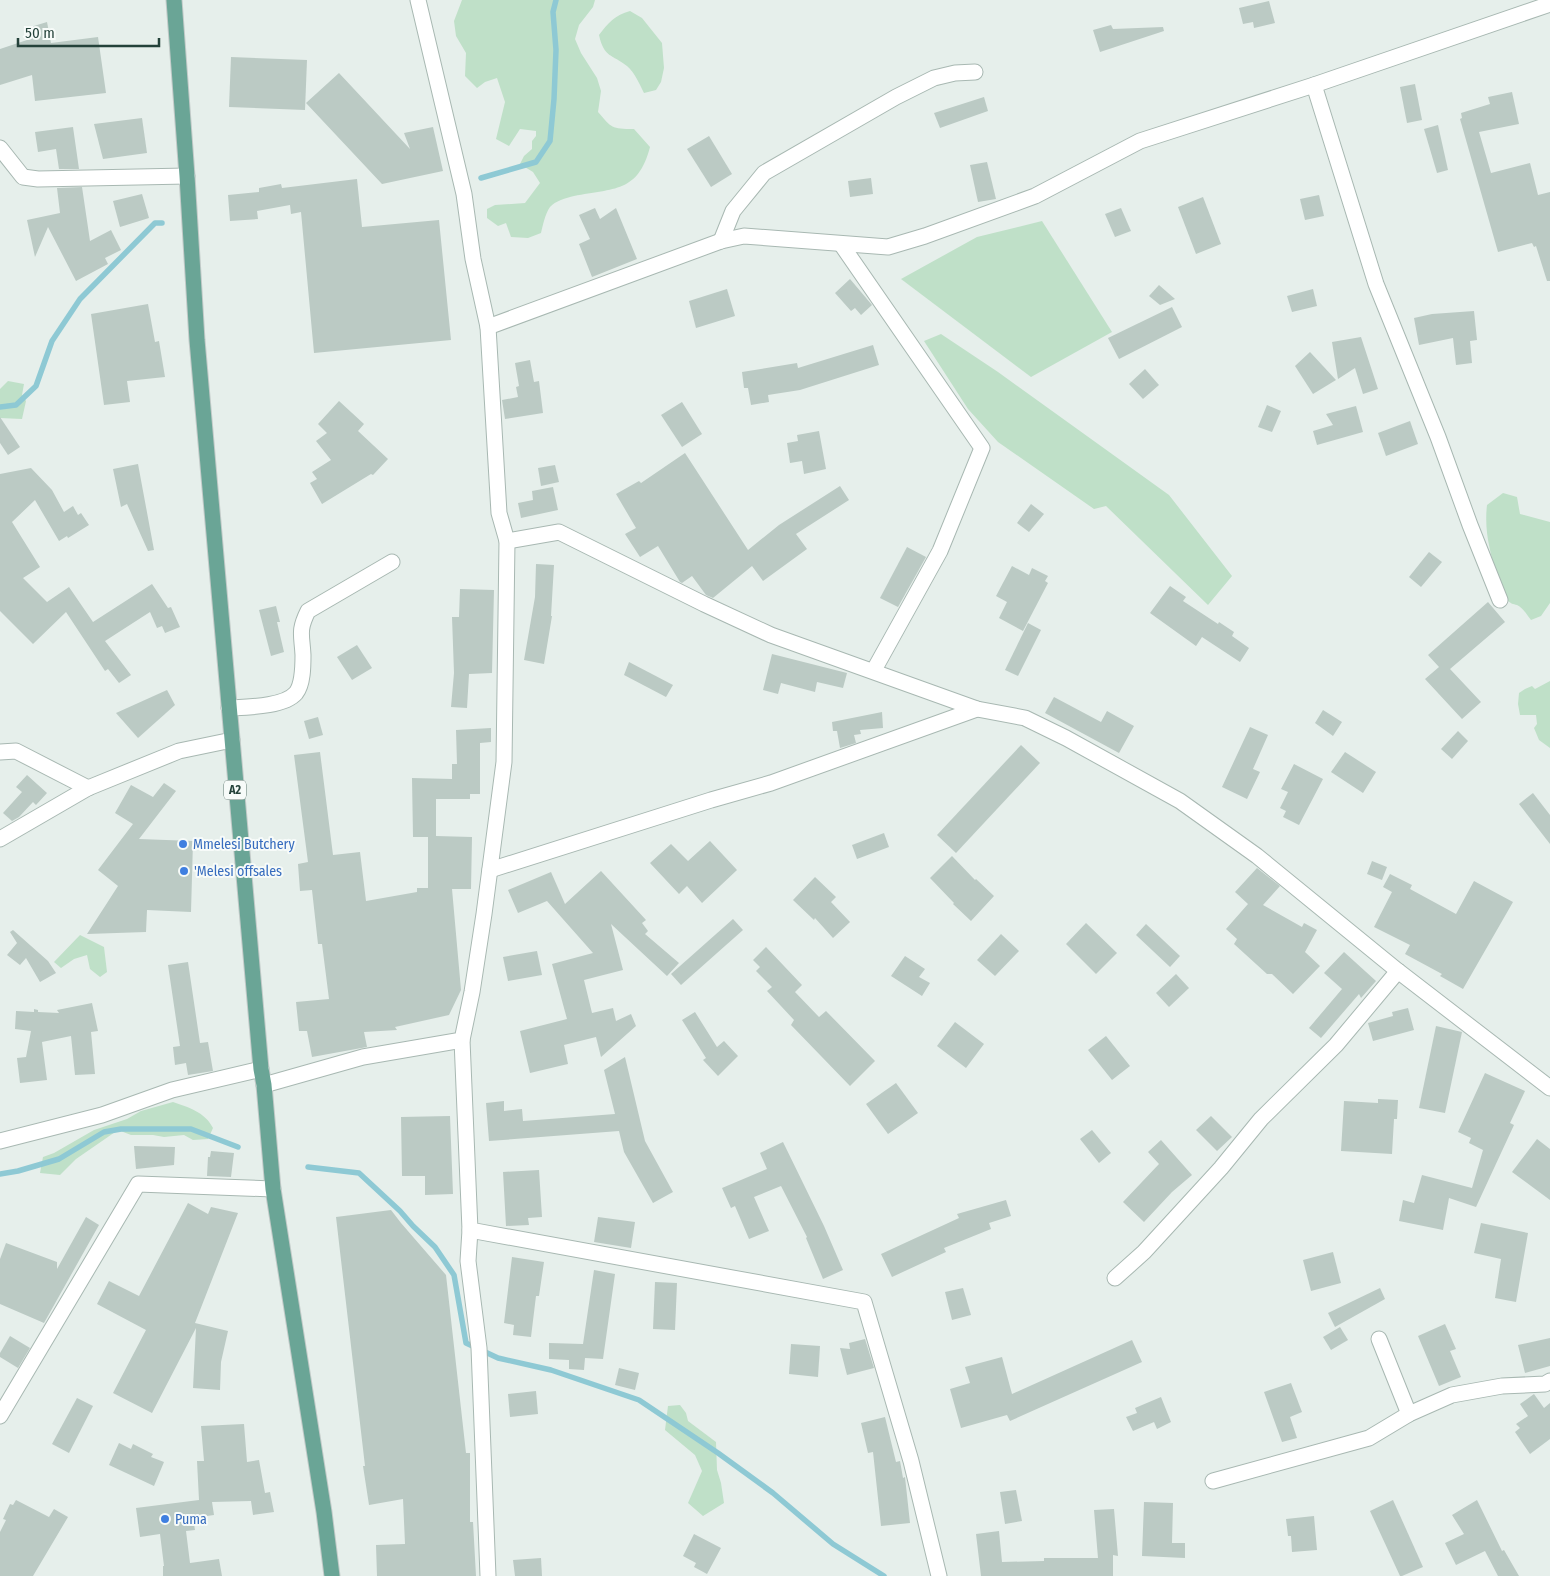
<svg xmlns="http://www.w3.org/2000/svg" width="1550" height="1576" font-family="'Fira Sans Condensed',sans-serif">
<rect width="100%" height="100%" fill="#e6efeb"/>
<g fill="#bfe0c8">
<path d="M462 0H595L593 7 579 25 575 39 581 53 597 78 601 91 598 112C612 128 611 129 634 129L650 147C638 193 614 188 574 196 566 198 555 201 550 207 545 214 543 225 541 233L528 238 511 237 506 223 498 226 487 218V209L495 205 525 203 540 183 533 172 520 164 524 156 532 149V141L536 136V131L520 129 509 146 496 139 505 102 497 78 485 82 477 88 465 76 466 53 456 36 454 21Z"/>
<path d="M630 11 642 18 662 43 664 68 661 82 656 90 644 93C639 83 635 73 627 66 612 54 604 58 599 35 608 23 615 15 630 11Z"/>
<polygon points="1042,221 1112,332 1031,377 901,279 977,237"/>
<polygon points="941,334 998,372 1169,495 1232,576 1208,605 1106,506 1094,509 998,442 968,409 924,341"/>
<polygon points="8,381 24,384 22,395 26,401 22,419 0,418 0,389"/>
<path d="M1503 493 1517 497 1520 514 1550 522V603L1541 616 1531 620C1527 615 1523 608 1517 605 1513 604 1511 604 1507 600 1503 593 1501 585 1498 578 1490 553 1484 531 1487 505Z"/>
<polygon points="1550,681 1550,748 1539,740 1534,728 1537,724 1536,715 1520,715 1518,704 1519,693 1525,689 1532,686 1535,689"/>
<polygon points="80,935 104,947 107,972 100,977 90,969 87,955 74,959 61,968 54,962"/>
<path d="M173 1102C188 1107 205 1112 213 1128L208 1139 193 1140 184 1135 164 1137 153 1135H131L118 1130 76 1159 60 1175 40 1173 43 1157 54 1153 94 1130 127 1119 141 1111Z"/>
<polygon points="680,1405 686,1413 688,1421 716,1442 717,1470 721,1483 724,1503 703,1516 688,1503 702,1471 695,1455 665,1430 668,1406"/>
</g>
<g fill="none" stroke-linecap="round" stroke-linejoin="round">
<g stroke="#8ec9d4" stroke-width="5.5">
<polyline points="481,178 536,162 550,141 554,99 556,50 553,12 556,0"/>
<polyline points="0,407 16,405 36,386 52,341 80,299 155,223 162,223"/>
<polyline points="308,1167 359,1173 400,1211 413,1226 435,1247 454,1275 466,1343 498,1358 551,1370 639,1400 718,1453 773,1493 833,1544 884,1576"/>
<polyline points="0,1174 18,1171 59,1159 104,1132 121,1129 191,1129 238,1147"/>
</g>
</g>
<g fill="#bbcac4">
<polygon points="1269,1 1275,23 1254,28 1253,22 1243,24 1239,8"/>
<polygon points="47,22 51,43 98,37 106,93 35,101 32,75 0,85 0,49 27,40 24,29"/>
<polygon points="1111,25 1113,29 1163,27 1164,31 1100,52 1093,30"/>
<polygon points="231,57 307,60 305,110 229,107"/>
<polygon points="339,73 410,149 404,133 433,127 443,171 382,184 306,103"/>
<polygon points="1415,84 1422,120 1407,123 1400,87"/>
<polygon points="1512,92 1519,124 1479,132 1491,173 1530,163 1538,195 1550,192 1550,281 1547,281 1536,246 1534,247 1532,243 1498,252 1460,119 1462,118 1461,113 1490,104 1488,97"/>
<polygon points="984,97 988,111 940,128 934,113"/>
<polygon points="142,118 147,153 103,159 94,124"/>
<polygon points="1438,125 1448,170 1437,173 1424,129"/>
<polygon points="73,127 79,169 59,169 56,149 38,152 35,132"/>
<polygon points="709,136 732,174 711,187 687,149"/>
<polygon points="987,162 996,199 978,202 970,165"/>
<polygon points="871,178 873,194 850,197 848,181"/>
<polygon points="357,179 362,227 439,220 451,340 314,353 301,212 291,214 290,205 257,211 258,219 230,221 228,195 259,192 259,188 281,184 282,188"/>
<polygon points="82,187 90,241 111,230 121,250 105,258 108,264 76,281 48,227 35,257 27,220 60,213 57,188"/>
<polygon points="142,194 149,218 120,227 113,201"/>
<polygon points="1319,195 1324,216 1305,220 1300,199"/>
<polygon points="1203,197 1221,244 1196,254 1178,207"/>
<polygon points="595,208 600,219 616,208 637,259 592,277 579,244 590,239 579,215"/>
<polygon points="1121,208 1131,231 1115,237 1105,214"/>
<polygon points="850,279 872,305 861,315 855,308 851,311 835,293"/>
<polygon points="1159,285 1175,299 1160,305 1149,296"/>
<polygon points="727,289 735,316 696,328 689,301"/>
<polygon points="1313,289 1317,306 1292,312 1287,296"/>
<polygon points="148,304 155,342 159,341 165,377 127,381 130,402 104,405 91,314"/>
<polygon points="1172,307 1182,327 1119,359 1108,338"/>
<polygon points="1474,311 1477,340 1470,341 1472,363 1456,365 1453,338 1419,345 1414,318 1432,314"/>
<polygon points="1361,337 1378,389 1363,394 1355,368 1338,379 1332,342"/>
<polygon points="873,345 879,365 800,390 768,395 769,402 751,405 748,388 744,388 742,372 797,363 798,368"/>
<polygon points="1310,352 1336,380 1313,394 1295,366"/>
<polygon points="530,360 534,382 539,381 543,413 505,419 502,400 518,397 516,387 519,386 515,363"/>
<polygon points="1145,369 1159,385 1143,399 1129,384"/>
<polygon points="339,401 364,424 358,431 388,459 373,475 371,474 322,504 310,483 317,479 312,472 331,460 316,441 327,433 318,424"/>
<polygon points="682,402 702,434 682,447 661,415"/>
<polygon points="1267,405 1281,411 1272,432 1258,427"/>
<polygon points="1356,406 1363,432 1317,445 1313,431 1333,425 1326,414"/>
<polygon points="0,417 20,447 8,455 0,443"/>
<polygon points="1410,421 1418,444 1386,456 1378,433"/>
<polygon points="819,431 826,469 804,474 802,461 790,463 787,443 798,441 797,435"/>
<polygon points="685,453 748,550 779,525 840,486 849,500 796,534 807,549 763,581 752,566 713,598 706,595 692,576 682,583 680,582 658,546 640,557 625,534 636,528 616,494 639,481 641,483"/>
<polygon points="138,464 154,550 148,551 127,504 121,507 113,469"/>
<polygon points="555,465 559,482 541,486 538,468"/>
<polygon points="31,468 52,490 64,512 73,506 78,515 81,513 89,525 68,538 67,536 59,541 35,500 12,522 40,567 23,578 47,602 69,587 93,622 152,584 168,608 171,607 180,627 165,633 162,626 157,628 150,612 105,641 131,675 119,683 108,669 105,671 66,612 33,644 0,611 0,474"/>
<polygon points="553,487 558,510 521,518 518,503 533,500 532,491"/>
<polygon points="1031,504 1044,514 1029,532 1017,523"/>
<polygon points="907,547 926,557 898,607 880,598"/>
<polygon points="1429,552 1442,562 1421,587 1409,577"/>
<polygon points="536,564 554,565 551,616 552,616 544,664 524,660 535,597"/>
<polygon points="1012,566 1029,575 1032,568 1048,576 1045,581 1048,583 1023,631 999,618 1007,602 996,596"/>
<polygon points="1170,586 1186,597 1183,601 1218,624 1219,622 1234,632 1232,636 1249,648 1240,662 1202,637 1196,646 1150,613"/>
<polygon points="460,589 494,590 492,673 469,674 467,708 451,707 454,673 452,617 459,617"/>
<polygon points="1488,602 1505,622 1450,669 1481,702 1462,719 1425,679 1439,667 1428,655"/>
<polygon points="276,606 280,622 277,622 284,652 271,656 259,610"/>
<polygon points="1028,623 1041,630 1018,676 1005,670"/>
<polygon points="357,645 372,668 352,680 337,657"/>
<polygon points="772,654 847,673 843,688 817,682 815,692 781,683 778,694 763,690"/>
<polygon points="629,662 673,685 666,697 624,675"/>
<polygon points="167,690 175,705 138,738 116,713"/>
<polygon points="1054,697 1101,722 1107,711 1134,726 1119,753 1045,713"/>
<polygon points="1323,710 1342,722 1333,736 1315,723"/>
<polygon points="882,712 883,728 860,730 861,734 854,735 856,743 840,748 837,731 833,731 832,722"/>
<polygon points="318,717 323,735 309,739 304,721"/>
<polygon points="1250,727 1268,735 1253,769 1260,772 1247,799 1222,787"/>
<polygon points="491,728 491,742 480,743 480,794 470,794 470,799 436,799 436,836 472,837 471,889 452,889 461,990 449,1015 395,1027 397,1030 364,1032 367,1047 312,1057 307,1031 299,1031 296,1002 329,999 322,944 318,944 312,890 300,891 298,864 308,862 294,755 320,752 333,855 360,852 366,901 417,892 417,888 428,888 428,837 413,837 412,778 452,779 452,764 457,764 456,730"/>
<polygon points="1458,731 1468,741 1452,759 1441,749"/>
<polygon points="1021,745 1040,763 956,853 937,835"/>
<polygon points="1345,752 1376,772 1363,793 1331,772"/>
<polygon points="1294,764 1323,779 1299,825 1283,817 1286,811 1280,808 1288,792 1281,789"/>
<polygon points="27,775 47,793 36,805 33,802 19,817 12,821 3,813 22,792 16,787"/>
<polygon points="164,783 176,791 139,839 193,841 191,912 147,910 146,932 87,934 118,886 98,870 133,824 115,813 131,785 153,797"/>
<polygon points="1533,793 1550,815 1550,844 1519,804"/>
<polygon points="884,833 889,847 857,859 852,845"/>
<polygon points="710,841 737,870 702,903 687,886 679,894 650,863 671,844 688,861"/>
<polygon points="952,856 975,880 976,879 994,896 971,921 953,904 954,903 930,878"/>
<polygon points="1372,861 1387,867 1382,880 1367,874"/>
<polygon points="1257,868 1280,886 1263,905 1302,927 1304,923 1317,930 1305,952 1320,966 1293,994 1272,974 1267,974 1234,944 1237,939 1226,929 1248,904 1235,892"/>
<polygon points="601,871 646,920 642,923 648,931 645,934 679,963 667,976 611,924 623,970 584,980 592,1013 613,1008 616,1021 631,1014 636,1026 601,1057 596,1037 564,1045 568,1064 530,1073 520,1031 567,1019 552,964 593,953 547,901 518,913 508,890 551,872 565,904"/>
<polygon points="1390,874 1412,885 1410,889 1456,914 1474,881 1513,902 1463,989 1440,976 1442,974 1405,954 1410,945 1374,927 1392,892 1383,887"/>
<polygon points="815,877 836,897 831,902 850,922 833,938 815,918 814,920 793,900"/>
<polygon points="733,919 743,930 681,985 671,974"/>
<polygon points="1086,923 1117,953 1096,974 1066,944"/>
<polygon points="1146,924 1180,956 1170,967 1136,935"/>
<polygon points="13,930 48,961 56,973 40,982 26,958 20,965 7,955 17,943 10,932"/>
<polygon points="1001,934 1019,951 995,976 977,960"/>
<polygon points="766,947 802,985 795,992 819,1017 826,1011 875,1061 850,1086 791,1025 794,1020 767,991 772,987 756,971 760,967 753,960"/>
<polygon points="537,951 542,975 508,981 503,957"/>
<polygon points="1344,952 1376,981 1361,998 1359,994 1321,1038 1309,1028 1342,989 1324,973"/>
<polygon points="905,956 925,969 919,977 930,983 922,996 891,976"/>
<polygon points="188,962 200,1043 208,1042 213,1071 188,1075 186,1063 175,1065 173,1047 180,1046 168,965"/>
<polygon points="1176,974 1189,988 1169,1007 1156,993"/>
<polygon points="92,1003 98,1031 91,1032 95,1074 75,1075 71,1036 42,1042 47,1080 20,1083 17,1058 26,1057 31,1031 15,1029 16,1011 34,1012 34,1009 38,1010 38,1012 59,1013 57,1010"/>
<polygon points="1408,1008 1414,1030 1373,1041 1368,1023 1393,1016 1392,1012"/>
<polygon points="695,1012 717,1047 724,1041 738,1056 718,1076 703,1060 706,1058 682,1020"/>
<polygon points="955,1022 984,1044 966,1068 937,1046"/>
<polygon points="1436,1026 1462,1032 1445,1113 1419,1108"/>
<polygon points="1106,1036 1130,1066 1112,1080 1088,1050"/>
<polygon points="625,1057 645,1141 673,1192 653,1203 624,1152 619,1131 489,1141 486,1103 504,1101 504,1111 522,1109 523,1121 615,1114 604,1070"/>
<polygon points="1485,1073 1525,1091 1510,1123 1514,1125 1476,1207 1449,1198 1443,1230 1399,1221 1403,1200 1414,1203 1422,1175 1472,1188 1483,1150 1469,1143 1471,1138 1458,1132"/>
<polygon points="896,1083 918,1113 888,1134 866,1104"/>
<polygon points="1378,1099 1398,1100 1397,1119 1394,1119 1392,1154 1341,1151 1344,1101 1378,1103"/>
<polygon points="450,1116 453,1194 425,1195 425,1176 402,1176 401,1117"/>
<polygon points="1211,1116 1232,1137 1217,1151 1196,1130"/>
<polygon points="1092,1130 1111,1153 1099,1163 1080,1139"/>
<polygon points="1537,1139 1550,1149 1550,1200 1512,1172"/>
<polygon points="1161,1140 1192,1175 1172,1192 1144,1222 1123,1202 1159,1164 1148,1152"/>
<polygon points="783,1142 824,1226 843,1270 823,1279 806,1238 807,1237 781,1186 754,1197 769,1231 749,1239 735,1206 731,1208 722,1188 767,1169 760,1153"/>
<polygon points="134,1146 175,1147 174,1165 136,1169"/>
<polygon points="211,1151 234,1153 231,1177 207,1176 208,1157 210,1157"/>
<polygon points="539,1170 542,1217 528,1218 529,1225 506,1226 503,1172"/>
<polygon points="1006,1200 1011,1216 989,1223 991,1229 944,1248 946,1252 892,1277 881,1254 959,1218 957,1214"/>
<polygon points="188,1203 208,1214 211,1207 238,1213 195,1323 228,1331 221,1362 220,1390 193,1388 196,1328 152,1413 113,1393 146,1330 97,1304 109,1281 139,1296"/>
<polygon points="391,1210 401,1223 446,1275 466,1453 470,1453 470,1522 473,1522 476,1576 377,1576 376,1545 405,1544 403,1499 369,1505 363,1466 365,1466 336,1217"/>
<polygon points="86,1217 99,1225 44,1323 0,1304 0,1259 6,1243 57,1262 57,1269"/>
<polygon points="598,1217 635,1222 631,1248 594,1242"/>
<polygon points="1481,1223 1528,1233 1516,1302 1495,1298 1501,1259 1474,1253"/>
<polygon points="1333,1252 1341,1283 1311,1291 1303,1260"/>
<polygon points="512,1257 544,1262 539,1296 536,1296 531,1337 513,1335 514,1325 504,1323"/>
<polygon points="594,1270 615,1274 603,1359 585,1358 584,1370 569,1369 569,1360 549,1359 549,1343 583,1344"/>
<polygon points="655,1282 677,1283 675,1330 653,1329"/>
<polygon points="963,1288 971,1315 952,1320 945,1292"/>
<polygon points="1380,1288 1385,1299 1335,1327 1328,1313"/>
<polygon points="1445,1324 1456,1349 1450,1351 1461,1377 1439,1386 1418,1336"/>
<polygon points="1340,1327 1348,1340 1331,1350 1323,1337"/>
<polygon points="10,1336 30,1348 18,1368 0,1357 0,1353"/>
<polygon points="1550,1338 1550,1366 1525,1373 1518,1345"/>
<polygon points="865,1339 874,1368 847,1375 840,1348 850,1349 849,1343"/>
<polygon points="1132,1340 1142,1362 1010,1421 1007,1415 961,1428 950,1389 970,1383 965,1367 1002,1357 1012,1394"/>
<polygon points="791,1344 820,1346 818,1377 789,1374"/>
<polygon points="619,1368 639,1373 635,1390 615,1385"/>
<polygon points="1291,1383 1302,1412 1290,1417 1297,1438 1282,1442 1264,1392"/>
<polygon points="536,1391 538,1414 510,1417 508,1394"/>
<polygon points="1534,1394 1544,1408 1550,1403 1550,1439 1530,1454 1515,1432 1520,1428 1516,1424 1528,1416 1520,1404"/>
<polygon points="1161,1397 1171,1422 1157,1429 1154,1422 1133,1431 1126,1417 1137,1413 1135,1408"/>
<polygon points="77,1398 93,1406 69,1453 52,1444"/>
<polygon points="885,1417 896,1462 900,1461 903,1478 905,1477 910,1523 881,1526 873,1452 868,1453 861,1423"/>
<polygon points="244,1424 247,1462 259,1460 265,1493 270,1492 274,1512 253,1515 251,1501 212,1502 214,1515 193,1518 195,1530 186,1531 190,1563 219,1559 222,1576 163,1576 163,1566 164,1566 160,1534 140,1537 136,1508 199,1500 197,1461 204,1461 201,1426"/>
<polygon points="119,1443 131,1449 133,1444 153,1454 151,1457 164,1462 154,1486 109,1465"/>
<polygon points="1016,1490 1022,1521 1005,1524 1000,1492"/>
<polygon points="16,1500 49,1517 54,1509 68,1517 33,1576 0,1576 0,1532 6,1520 3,1519 10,1504 13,1505"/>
<polygon points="1393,1500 1423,1567 1402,1576 1400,1576 1370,1511"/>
<polygon points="1477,1500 1502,1551 1504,1550 1519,1576 1498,1576 1485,1551 1456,1565 1445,1543 1464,1534 1452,1515"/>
<polygon points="1144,1502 1173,1503 1172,1543 1185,1543 1185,1558 1142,1556"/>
<polygon points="1114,1509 1118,1556 1113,1555 1113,1576 981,1576 976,1534 999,1531 1002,1562 1044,1561 1044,1558 1098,1558 1094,1510"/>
<polygon points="1314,1516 1317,1550 1292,1552 1291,1536 1288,1536 1286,1519"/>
<polygon points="694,1534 721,1548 707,1574 694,1567 696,1563 683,1556"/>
<polygon points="541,1558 542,1576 515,1576 513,1560"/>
</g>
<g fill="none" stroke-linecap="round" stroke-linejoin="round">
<defs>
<g id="minor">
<polyline points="1314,85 1376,284 1438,437 1470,525 1500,600"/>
<polyline points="0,148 23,177 38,179 187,176"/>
<polyline points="721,241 733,211 764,173 896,97 934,78 955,73 975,72"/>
<polyline points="841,244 982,448 940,551 874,670"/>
<polyline points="488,327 721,241 744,236 888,247 925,236 1035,196 1140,141 1314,85 1550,4"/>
<polyline points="507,541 559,532 704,604 771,635 977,709 1025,718 1066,738 1180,801 1257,856 1398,971 1550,1088"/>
<path d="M229 708C247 707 284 707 296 693 303 684 303 666 303 655 302 635 298 631 308 611L392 562"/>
<polyline points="0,752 16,751 88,788"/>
<polyline points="0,839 88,788 179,751 232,740"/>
<polyline points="490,870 711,800 771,783 977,709"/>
<polyline points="462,1040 470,1230 864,1302 911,1461 939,1576"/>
<polyline points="264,1085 363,1057 462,1040 472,992 484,914 504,762 507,541 499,513 488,327 473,259 464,194 418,0"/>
<polyline points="0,1141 102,1115 172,1090 261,1069"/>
<polyline points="470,1230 468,1261 479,1348 488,1576"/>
<polyline points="1115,1278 1144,1252 1221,1168 1261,1119 1336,1045 1398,971"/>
<polyline points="1379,1339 1409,1414"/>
<polyline points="0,1416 138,1184 273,1189"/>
<polyline points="1213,1481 1369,1438 1409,1414 1452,1395 1502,1386 1545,1384 1550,1381"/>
</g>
<polyline id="primary" points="174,0 187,176 197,340 261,1069 264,1085 273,1189 324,1512 332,1576"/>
</defs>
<use href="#minor" stroke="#a8b8b2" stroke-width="17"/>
<use href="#primary" stroke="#c2cac8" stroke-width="17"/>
<use href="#minor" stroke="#fff" stroke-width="15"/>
<use href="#primary" stroke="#6aa596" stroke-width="15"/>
</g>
<g fill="#3f7fe0" stroke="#f7fbf9" stroke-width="2">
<circle cx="183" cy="844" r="5"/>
<circle cx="184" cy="871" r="5"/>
<circle cx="165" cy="1519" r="5"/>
</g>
<g text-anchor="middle" stroke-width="4" stroke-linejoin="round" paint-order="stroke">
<rect fill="#f7fbf9" stroke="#637a73" stroke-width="1" x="224" y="780.5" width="22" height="19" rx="4"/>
<g font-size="12" font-weight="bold" fill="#24423a">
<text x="235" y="794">A2</text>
</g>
<g font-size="14" fill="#366cbe" stroke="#f7fbf9" text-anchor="start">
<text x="193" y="849">Mmelesi Butchery</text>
<text x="194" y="876">'Melesi offsales</text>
<text x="175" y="1524">Puma</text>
</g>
</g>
<path d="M18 38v8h141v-8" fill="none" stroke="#24423a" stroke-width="2.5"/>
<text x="25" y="38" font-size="15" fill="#24423a" stroke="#f7fbf9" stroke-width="4" paint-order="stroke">50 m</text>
</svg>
